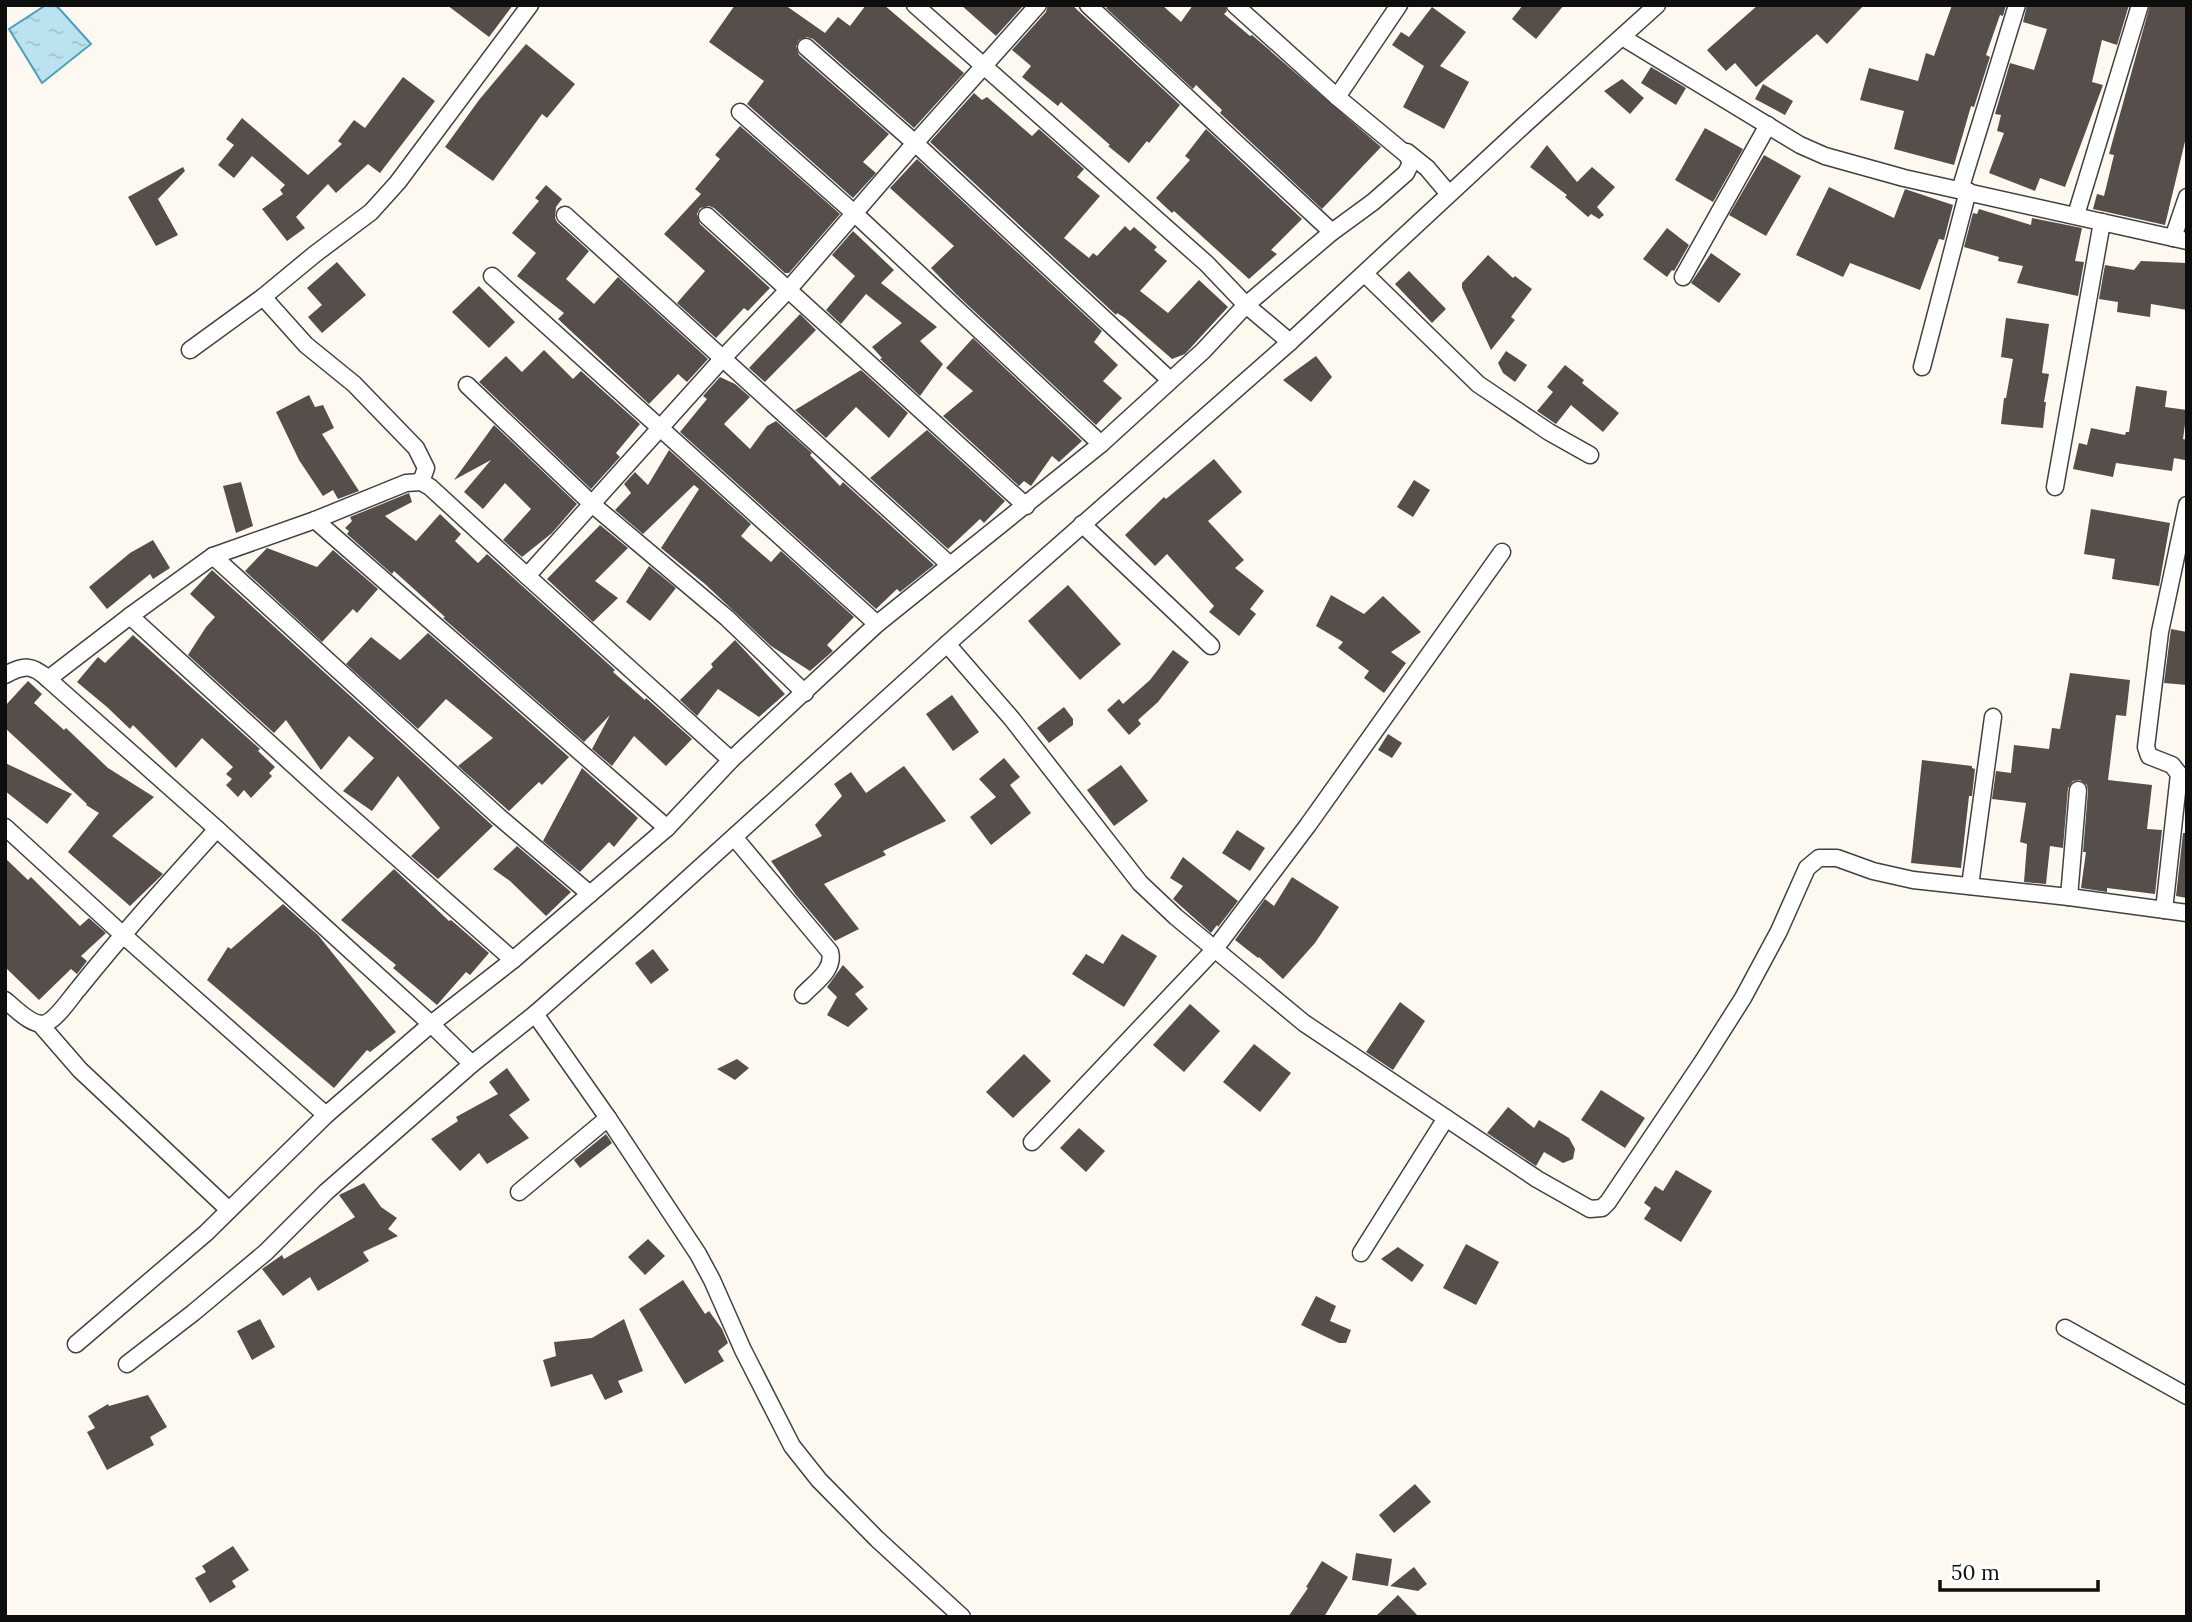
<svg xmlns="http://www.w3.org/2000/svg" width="2192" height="1622" font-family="Lora,serif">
<defs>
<pattern id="water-ripples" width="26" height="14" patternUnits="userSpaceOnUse" patternTransform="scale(1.75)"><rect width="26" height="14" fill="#bbe3ef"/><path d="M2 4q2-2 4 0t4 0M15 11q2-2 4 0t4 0" fill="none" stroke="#a0c2cc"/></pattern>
</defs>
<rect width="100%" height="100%" fill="#fdf9f0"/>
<polygon fill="url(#water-ripples)" stroke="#4aa0bd" stroke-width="2" points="46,5 56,5 91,44 42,83 9,29"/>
<g fill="#554e4b">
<polygon points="447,5 513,5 489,37"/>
<polygon points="735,5 785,5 825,33 838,17 850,26 866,5 884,5 964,73 914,128 813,39 807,37 799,40 796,46 799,55 889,134 863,162 876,173 853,198 747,104 764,81 709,42"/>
<polygon points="961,5 1024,5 996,36"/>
<polygon points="1048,5 1072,5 1180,105 1149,143 1147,141 1129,163 1108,146 1110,145 1061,102 1058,106 1022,77 1031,66 1012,50 1046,12"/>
<polygon points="1109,5 1162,5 1181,22 1193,5 1225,5 1227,11 1224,14 1250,36 1252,35 1381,147 1322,209 1220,113 1222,110 1196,85 1193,89 1106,8"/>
<polygon points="1523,5 1564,5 1536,39 1512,19"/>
<polygon points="1758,5 1864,5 1827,44 1817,34 1756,87 1735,63 1726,71 1707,50"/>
<polygon points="1952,5 2006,5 2003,16 2000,15 1986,55 1990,57 1974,107 1971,106 1954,165 1894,149 1904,111 1860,100 1869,68 1918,81 1926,53 1934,56"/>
<polygon points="2027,5 2129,5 2117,45 2102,40 2092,82 2103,85 2065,187 2040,178 2035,191 1989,173 2004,133 1997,131 2001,115 1995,114 2010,63 2034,70 2047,29 2023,22"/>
<polygon points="2150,5 2187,5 2187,133 2165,225 2093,209 2097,194 2104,196 2114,155 2109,154"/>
<polygon points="1432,7 1466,32 1440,66 1469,82 1444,129 1403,107 1424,66 1392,45 1401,32 1409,37"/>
<polygon points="526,44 575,84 547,118 542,114 493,181 445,147 479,100"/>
<polygon points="1651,67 1686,88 1676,105 1641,83"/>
<polygon points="403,77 435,101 380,173 368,164 336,193 328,184 296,217 305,228 287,241 262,209 283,194 280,190 285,185 252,156 234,178 218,165 234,145 226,139 242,118 308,175 342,144 338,141 354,120 365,128"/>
<polygon points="1622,79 1644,98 1630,114 1604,91"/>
<polygon points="1763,84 1793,101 1785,115 1755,99"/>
<polygon points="974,93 982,100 987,97 1032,136 1039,129 1084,169 1077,177 1100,196 1064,238 1089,258 1093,253 1097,256 1125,226 1130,231 1134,227 1157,247 1154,250 1167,261 1140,291 1168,313 1199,280 1228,307 1185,354 1172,359 1125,318 1117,313 1116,315 930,142"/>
<polygon points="740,126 840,214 789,273 785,273 714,208 709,206 700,208 697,214 700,224 770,288 748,311 744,308 716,338 677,303 705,271 664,234 701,194 695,189 720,159 715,155"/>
<polygon points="1705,128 1743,149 1713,202 1675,180"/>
<polygon points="1206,129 1302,219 1271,250 1277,254 1249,279 1174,211 1172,213 1156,198 1190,160 1185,156"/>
<polygon points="1547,145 1577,182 1592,167 1615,187 1597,207 1604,215 1599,219 1591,214 1588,217 1565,197 1567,195 1530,167"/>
<polygon points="1764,155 1801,176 1766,236 1729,215"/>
<polygon points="917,159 1102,331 1094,342 1118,365 1103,381 1122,398 1096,425 956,294 931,268 954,246 890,188"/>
<polygon points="183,167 185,171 158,199 178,235 156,246 128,197"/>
<polygon points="546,185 562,199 556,207 555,218 557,222 589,251 566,279 594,304 618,277 708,359 687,382 678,374 649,404 558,319 564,313 517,276 536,253 512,233 539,201 535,198"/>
<polygon points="1829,187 1894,218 1905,189 1953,205 1944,240 1939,239 1920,290 1850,263 1843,277 1796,255"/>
<polygon points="1979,209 2031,225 2032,218 2082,228 2075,261 2084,262 2078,296 2017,283 2023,266 1998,261 1999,257 1964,247 1973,213 1977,214"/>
<polygon points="1667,228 1689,245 1674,271 1672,270 1667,277 1643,259"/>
<polygon points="853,231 894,270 881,283 937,327 920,341 943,364 920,396 880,359 882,358 872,347 902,323 866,294 841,324 826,310 855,276 832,255"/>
<polygon points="1711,253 1741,274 1719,303 1691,283"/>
<polygon points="1488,255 1513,278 1515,276 1532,289 1511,317 1515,320 1491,350 1462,288 1462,283"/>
<polygon points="2141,261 2187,263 2187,310 2151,304 2150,317 2117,312 2118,302 2099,299 2105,265 2134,270"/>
<polygon points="337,262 366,295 322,333 308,317 322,305 307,288"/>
<polygon points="1409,271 1446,309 1432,323 1395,284"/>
<polygon points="479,286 515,322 489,348 452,312"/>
<polygon points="800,314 816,330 765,382 749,368"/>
<polygon points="2006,318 2049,324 2042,373 2049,374 2044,402 2046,402 2043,428 2001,424 2004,398 2006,398 2013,359 2001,357"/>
<polygon points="973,338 1082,441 1059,462 1052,456 1031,486 1024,481 1019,486 943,416 973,391 946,368"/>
<polygon points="544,350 573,379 581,371 640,424 616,453 620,457 591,489 479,382 506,356 522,372"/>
<polygon points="1506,351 1527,365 1515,382 1503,373 1498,363"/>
<polygon points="1316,356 1332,377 1311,402 1283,380"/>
<polygon points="1565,365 1584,380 1582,383 1619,413 1603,432 1571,405 1556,424 1537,411 1553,392 1547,387"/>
<polygon points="861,370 908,413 889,438 856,407 826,438 795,410"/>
<polygon points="720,377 735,384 750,397 724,424 750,449 767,426 776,421 812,453 810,455 840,486 843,482 934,565 900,592 897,589 876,609 680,432 707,399 703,396"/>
<polygon points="2136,386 2167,391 2165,407 2187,410 2183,439 2187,440 2185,460 2174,458 2172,471 2116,463 2113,477 2073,469 2079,443 2087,445 2091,428 2125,435 2126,432 2129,432"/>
<polygon points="309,395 315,407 323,405 334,428 322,434 359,491 338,499 333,490 323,496 299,460 276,412"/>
<polygon points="494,425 577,504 552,533 522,557 503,540 531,509 505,483 483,509 464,492 491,460 454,480"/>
<polygon points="927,430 1005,501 984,523 980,519 948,549 870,478"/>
<polygon points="669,450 751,524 741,536 771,562 781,551 854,617 827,645 833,651 810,671 771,646 705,584 661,548 699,489 694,485 643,534 615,510 631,493 624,484 635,472 648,485"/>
<polygon points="1214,459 1242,492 1208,521 1244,560 1235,568 1264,591 1250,609 1256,614 1239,636 1209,612 1214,606 1167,554 1155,566 1125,535 1164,497 1166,499"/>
<polygon points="1414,480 1430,490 1413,517 1397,507"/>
<polygon points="241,482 253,526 236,533 223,486"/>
<polygon points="409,493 412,502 385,516 416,541 440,514 461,534 455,541 478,563 487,554 615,670 613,672 645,700 646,698 692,739 666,766 634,736 612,766 592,749 610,715 584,742 443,618 445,617 394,571 392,574 347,534 349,531 345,528 352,521 350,517"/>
<polygon points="2091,509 2170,523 2159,586 2112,579 2115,559 2084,554"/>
<polygon points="600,525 628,548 595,581 618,598 593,622 547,579"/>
<polygon points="153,540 170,568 153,579 150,574 107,609 89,587 130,553"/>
<polygon points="267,548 317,567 333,550 378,589 357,613 353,609 322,642 245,571"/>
<polygon points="649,566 676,588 650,621 626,602"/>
<polygon points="212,570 493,826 438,879 411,856 440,828 398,776 372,811 343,791 374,758 349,736 321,770 286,720 274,733 188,655 206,627 215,617 190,594"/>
<polygon points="1068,585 1121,644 1080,680 1028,621"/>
<polygon points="1331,595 1364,614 1383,596 1421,632 1391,652 1406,663 1384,693 1364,678 1369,671 1338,648 1343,642 1316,626"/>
<polygon points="2171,629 2187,632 2187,685 2164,683"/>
<polygon points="428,633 569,757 542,785 539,782 509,811 458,766 493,738 446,699 418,729 346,664 371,637 400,660"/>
<polygon points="133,635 260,749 258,751 275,767 269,773 272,776 251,798 244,790 238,797 226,785 232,779 226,774 233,767 202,738 176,768 133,725 130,729 107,707 77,682 98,657 105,663"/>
<polygon points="735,640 785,694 759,717 718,689 697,716 680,700 713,667 711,664"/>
<polygon points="1173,650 1189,662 1158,702 1138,720 1141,724 1129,735 1107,710 1119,699 1123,704 1150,680"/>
<polygon points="2070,673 2130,680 2126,716 2116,715 2108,780 2152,785 2147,829 2162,830 2155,894 2107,888 2107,892 2081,888 2086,852 2083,852 2088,791 2087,785 2080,780 2073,781 2068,788 2063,848 2050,846 2046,884 2024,882 2027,844 2020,842 2026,803 1992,799 1996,771 2011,773 2014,745 2049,749 2052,728 2060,729"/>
<polygon points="28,681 42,694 34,703 64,730 66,728 108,768 154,797 112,836 163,874 130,906 68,852 99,813 86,805 87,804 5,728 5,706"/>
<polygon points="952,695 979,732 953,751 926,714"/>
<polygon points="1064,707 1073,719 1073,725 1049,743 1037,728"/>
<polygon points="1388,734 1402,743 1392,758 1378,750"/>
<polygon points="1004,758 1020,777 1010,785 1031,813 991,845 970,817 996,797 979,779"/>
<polygon points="1922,760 1972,766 1972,768 1975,769 1972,796 1969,796 1961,868 1911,863"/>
<polygon points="5,763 72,794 47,824 5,791"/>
<polygon points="1121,765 1148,801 1114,826 1087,790"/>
<polygon points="904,766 946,821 883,851 886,855 824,884 859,929 835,941 796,895 771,861 822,836 815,825 842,796 834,784 851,772 866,793"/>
<polygon points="582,768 638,818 614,847 609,842 580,872 543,841"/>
<polygon points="1237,830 1265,848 1250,871 1222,853"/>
<polygon points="2183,833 2187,833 2187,898 2176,896"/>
<polygon points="517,846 571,892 546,916 510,881 493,869"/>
<polygon points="1183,857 1238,901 1218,927 1217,925 1211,933 1173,899 1183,886 1170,878"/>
<polygon points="5,858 28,880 31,877 80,926 89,918 106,933 81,956 87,961 77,974 71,969 39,1000 5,967"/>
<polygon points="394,869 449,921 451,920 489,953 470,975 466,972 437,1005 393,968 396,965 341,920"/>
<polygon points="1292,877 1339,907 1315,943 1283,979 1259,957 1258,958 1235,940 1265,899 1274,906"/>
<polygon points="283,904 318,935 396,1032 370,1052 367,1050 334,1088 207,980 228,947 231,949"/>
<polygon points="1122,934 1157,956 1124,1007 1072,974 1086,954 1103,964"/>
<polygon points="653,949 669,970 651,984 635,963"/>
<polygon points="843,965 864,987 855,994 868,1009 848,1027 827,1015 837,997 827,987"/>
<polygon points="1400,1002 1425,1021 1393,1070 1366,1052"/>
<polygon points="1190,1004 1220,1031 1184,1072 1153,1045"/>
<polygon points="1254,1044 1291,1073 1260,1112 1223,1082"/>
<polygon points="1024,1054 1051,1081 1013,1118 986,1092"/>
<polygon points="737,1059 749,1068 735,1080 717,1069"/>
<polygon points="507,1068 530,1100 509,1115 529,1138 487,1164 479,1153 460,1171 431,1139 458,1121 456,1117 498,1094 489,1082"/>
<polygon points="1601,1090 1645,1118 1625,1148 1581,1120"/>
<polygon points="1508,1107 1534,1128 1539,1120 1569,1138 1575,1149 1573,1159 1563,1163 1544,1152 1536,1166 1487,1133"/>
<polygon points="1079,1128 1105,1151 1086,1172 1060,1148"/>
<polygon points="606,1134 612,1143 580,1168 574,1160"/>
<polygon points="1676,1170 1712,1191 1681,1242 1644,1219 1651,1208 1644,1203 1655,1186 1663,1191"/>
<polygon points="364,1183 381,1207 397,1218 388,1229 398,1236 363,1252 369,1261 318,1291 310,1277 283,1296 262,1269 282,1255 284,1259 355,1217 339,1195"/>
<polygon points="648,1239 665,1256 645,1275 628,1257"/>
<polygon points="1466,1244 1499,1262 1476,1305 1443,1288"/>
<polygon points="1398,1247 1424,1265 1412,1282 1381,1259"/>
<polygon points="683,1280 705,1314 709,1311 722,1329 728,1343 718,1351 724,1361 685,1384 639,1309"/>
<polygon points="1316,1296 1336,1306 1330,1321 1351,1330 1346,1343 1339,1343 1301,1325"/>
<polygon points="260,1319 275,1347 252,1360 237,1331"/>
<polygon points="624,1319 643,1371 618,1381 623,1392 605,1400 592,1374 551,1387 543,1360 556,1356 554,1342 592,1338"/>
<polygon points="148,1395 167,1427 150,1437 154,1445 107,1470 87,1432 95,1428 88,1416 108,1404 109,1406"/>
<polygon points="1415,1484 1431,1502 1394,1533 1379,1515"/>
<polygon points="233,1546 249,1570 232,1581 236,1587 210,1603 195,1578 206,1572 202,1566"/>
<polygon points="1356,1553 1392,1559 1388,1586 1352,1580"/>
<polygon points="1322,1561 1348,1577 1324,1617 1288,1617 1308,1588 1306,1587"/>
<polygon points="1414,1567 1427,1584 1418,1591 1390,1586"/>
<polygon points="1398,1595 1419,1617 1375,1617"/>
</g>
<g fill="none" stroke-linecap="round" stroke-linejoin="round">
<defs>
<g id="street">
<polyline points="915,5 1207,264 1246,305 1290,342"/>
<polyline points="1088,5 1332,232"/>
<polyline points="1235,5 1337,97"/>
<polyline points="1622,37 1800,145 1825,156 1904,178 2187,241"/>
<polyline points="806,47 915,143 1170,380"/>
<polyline points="740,112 853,212 1101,444"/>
<polyline points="1407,152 1427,168 1449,194"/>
<polyline points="1960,190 2017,5"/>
<polyline points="565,215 950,565"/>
<polyline points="2076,215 2140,5"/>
<polyline points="707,216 1026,506"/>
<polyline points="2173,238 2187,197"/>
<polyline points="1365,274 1478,384 1549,432 1590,455"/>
<polyline points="492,276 877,624"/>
<polyline points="1683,277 1768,125"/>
<polyline points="263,297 306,345 354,384 416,448 426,468 421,482"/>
<polyline points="190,350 263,297 315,254 371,212 398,182 530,5"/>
<polyline points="1922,367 1968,191"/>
<polyline points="467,385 593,505 727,618 805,693"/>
<polyline points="2055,487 2102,222"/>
<polyline points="315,520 667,828"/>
<polyline points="1082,524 1211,646"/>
<polyline points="213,556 498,816 590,894"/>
<polyline points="527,576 731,760"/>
<polyline points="130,616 324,793 513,960"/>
<polyline points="947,644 1012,719 1140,883 1176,917 1304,1023 1537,1179 1590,1209 1602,1208 1608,1202 1703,1061 1743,998 1779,931 1807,868 1819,858 1837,858 1873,871 1913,880 2069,897 2187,913"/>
<path d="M5 675C24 665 32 664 48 679"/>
<polyline points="5,827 122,934 326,1115"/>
<path d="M734 837 830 952C835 970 814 983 803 995"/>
<polyline points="1970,886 1993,717"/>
<polyline points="2069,897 2078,790"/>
<polyline points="2164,910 2179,774 2172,765 2149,756 2146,747 2160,632 2187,505"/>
<path d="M5 1000C14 1007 33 1028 46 1023 57 1019 71 997 79 988 123 933 170 881 217 829"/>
<polyline points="535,1014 608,1118 698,1254 712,1280 743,1350 792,1446 819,1480 877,1539 962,1617"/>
<polyline points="40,1024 80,1070 229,1210"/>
<polyline points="472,1064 431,1024 217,829 48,679 130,616 213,556 315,520 406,483 421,482 430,487 527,576 723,358 788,290 915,143 1038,5"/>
<polyline points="1032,1142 1214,950 1308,825 1502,552"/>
<polyline points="519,1192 608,1118"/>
<polyline points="1361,1253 1446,1118"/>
<polyline points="2065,1328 2187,1396"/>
<polyline points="76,1344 206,1233 326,1115 431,1024 513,960 667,828 731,760 877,624 1101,444 1203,351 1246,305 1332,232 1373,202 1406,173 1411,163 1407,155 1337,97 1399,5"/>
<polyline points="127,1364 193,1313 266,1252 326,1192 472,1064 535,1014 641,921 947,644 1290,342 1524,125 1657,5"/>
</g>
</defs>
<use href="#street" stroke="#414141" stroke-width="19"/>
<use href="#street" stroke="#fff" stroke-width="16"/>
</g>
<rect width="2192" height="1622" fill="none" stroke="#0e0e0e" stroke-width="14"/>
<path d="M1940 1580v10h158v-10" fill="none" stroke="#0e0e0e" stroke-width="3.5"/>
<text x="1951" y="1580" font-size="21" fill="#0e0e0e" stroke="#ffffff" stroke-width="5" paint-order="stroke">50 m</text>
</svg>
